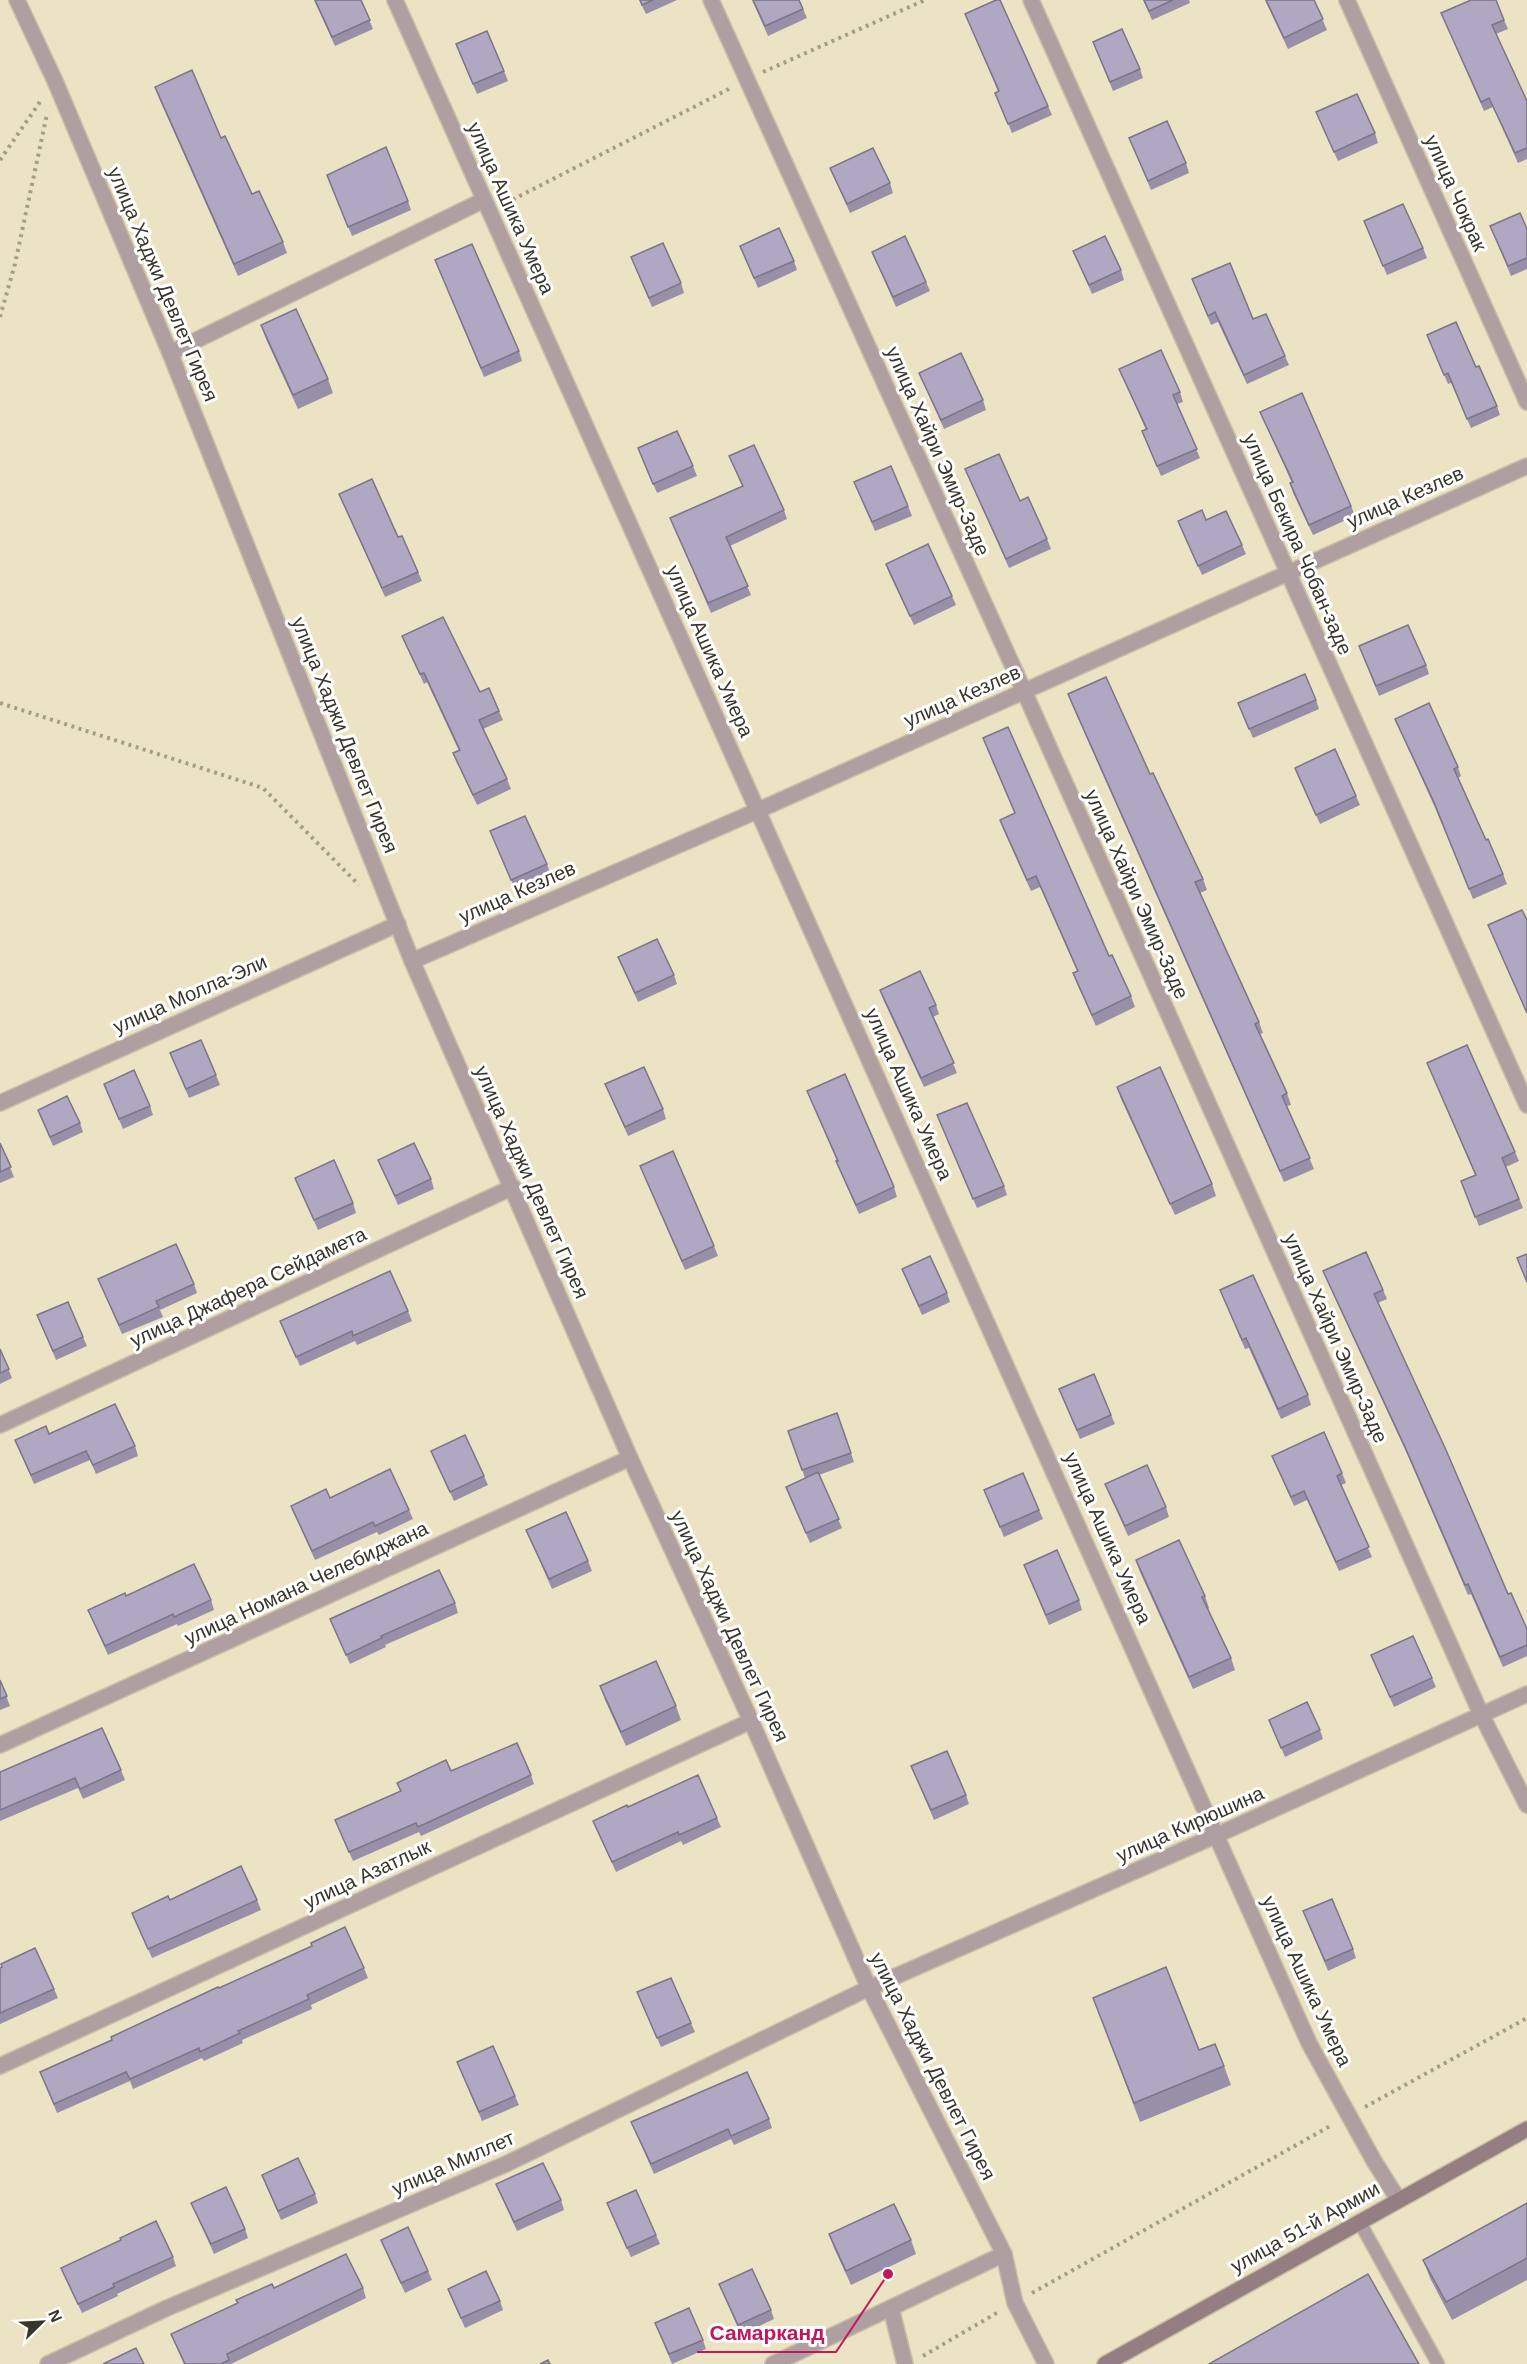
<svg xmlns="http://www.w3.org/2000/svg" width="1527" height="2364" font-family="Arial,sans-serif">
<rect width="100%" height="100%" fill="#ece3c5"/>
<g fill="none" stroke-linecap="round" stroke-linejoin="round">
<defs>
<polyline id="service" points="1359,2221 1438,2364"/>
<g id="minor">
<polyline points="17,0 55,81 170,353 412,961 630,1458 751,1721 869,1988 1004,2254 1015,2303 1046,2364"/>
<polyline points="395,0 1309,2043 1374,2161 1398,2199"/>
<polyline points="711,0 1024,691 1481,1714 1527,1805"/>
<polyline points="1031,0 1527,1105"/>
<polyline points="1347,0 1527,402"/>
<polyline points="170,353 484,200"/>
<polyline points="412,961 759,810 1527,466"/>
<polyline points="0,1103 398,924"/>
<polyline points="0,1425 513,1187"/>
<polyline points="0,1745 630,1458"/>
<polyline points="0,2066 751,1721"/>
<polyline points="891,2308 905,2364"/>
<polyline points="48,2364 167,2308 506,2164 869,1988 1217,1835 1527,1694"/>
<polyline points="773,2364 1004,2254"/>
</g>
<polyline id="secondary" points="1105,2364 1527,2129"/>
</defs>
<use href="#service" stroke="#c8c0a6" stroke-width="15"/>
<use href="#minor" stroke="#c8c0a6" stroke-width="18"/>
<use href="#secondary" stroke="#c8c0a6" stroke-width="18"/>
<g stroke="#a49e87" stroke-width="4" stroke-dasharray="3 4.5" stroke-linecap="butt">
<polyline points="763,72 925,0"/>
<polyline points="0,160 42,99"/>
<polyline points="506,203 729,89"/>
<polyline points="0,317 15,264 47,114"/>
<polyline points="0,703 263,788 359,885"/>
<polyline points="1365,2107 1527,2018"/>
<polyline points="1032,2293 1332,2125"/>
<polyline points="923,2356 1000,2311"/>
</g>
<use href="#service" stroke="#af9fa1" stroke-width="12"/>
<use href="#minor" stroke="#af9fa1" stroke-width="15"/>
<use href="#secondary" stroke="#947e81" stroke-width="15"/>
</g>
<g fill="#9790a8">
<polygon points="314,0 361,0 373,29 335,46"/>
<polygon points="639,0 677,0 646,14"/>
<polygon points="752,0 799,0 807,18 768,36"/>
<polygon points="1143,0 1189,0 1190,3 1152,20"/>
<polygon points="1265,0 1314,0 1327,30 1288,49"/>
<polygon points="1441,13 1504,20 1508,29 1496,34 1527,101 1527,159 1518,163 1493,107 1484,111"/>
<polygon points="965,14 1048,106 1052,115 1012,133 995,93 998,91"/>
<polygon points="1093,42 1140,69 1143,78 1113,91"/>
<polygon points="456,44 504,71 508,81 477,94"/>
<polygon points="155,87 221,138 252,194 283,242 287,253 238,276 159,98"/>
<polygon points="1316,112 1375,133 1378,143 1338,161"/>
<polygon points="1129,138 1186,163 1189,173 1151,190"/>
<polygon points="830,168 890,183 893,193 850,213"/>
<polygon points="331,185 408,201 411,210 352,236"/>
<polygon points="1364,221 1423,248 1427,258 1387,275"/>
<polygon points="1490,226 1527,229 1527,269 1511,276"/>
<polygon points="740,246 794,261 797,270 758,288"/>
<polygon points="1073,251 1121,270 1124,280 1092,294"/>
<polygon points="872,252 926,282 930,291 896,307"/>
<polygon points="631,257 681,283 684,293 652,307"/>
<polygon points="435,260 519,351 522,361 484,377"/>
<polygon points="1192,279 1285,356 1289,365 1247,384 1218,322 1211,325"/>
<polygon points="261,325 328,379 333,393 298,409 266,339"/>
<polygon points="1427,335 1476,367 1497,406 1500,415 1471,428 1451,383 1448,384"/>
<polygon points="1119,369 1180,392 1183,402 1177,404 1200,458 1161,476 1142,431 1146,430"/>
<polygon points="919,373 983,400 986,410 944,429"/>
<polygon points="1260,412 1351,506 1355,516 1313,535 1293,493 1290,483 1292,483"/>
<polygon points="638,448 693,466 697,476 657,493"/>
<polygon points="729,456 784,510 787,519 730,546 751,595 711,613 670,518 742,486"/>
<polygon points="965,469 1020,501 1047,539 1051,549 1009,568"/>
<polygon points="854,482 908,506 912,516 875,531"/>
<polygon points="339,494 418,572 422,581 385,597"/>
<polygon points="1206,520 1242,545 1246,554 1202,575 1178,521"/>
<polygon points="886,564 952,596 956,605 914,625 889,573"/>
<polygon points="402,636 480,692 499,711 503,720 483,729 507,779 511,789 477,805 453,753 459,751 427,682 424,684"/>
<polygon points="1359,646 1426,665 1429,674 1379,696"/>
<polygon points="1068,694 1150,774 1203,879 1207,890 1200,893 1259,1022 1263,1033 1260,1034 1287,1093 1291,1105 1287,1106 1314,1169 1284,1182 1072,705"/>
<polygon points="1316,700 1319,709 1253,738 1238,703"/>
<polygon points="1395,719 1458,767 1461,776 1458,778 1486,840 1503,874 1507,884 1473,899 1436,810"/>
<polygon points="983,738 1131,996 1135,1007 1096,1026 1077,984 1073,973 1077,971 1040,887 1031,891 1004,831 1000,820 1015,813"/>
<polygon points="1295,768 1356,796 1360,805 1320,824"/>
<polygon points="490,831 547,864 550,873 515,889"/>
<polygon points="1527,920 1527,1014 1488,925"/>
<polygon points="618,957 674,975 677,984 638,1002"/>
<polygon points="880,990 936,1005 939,1014 933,1017 957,1073 924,1087 883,999"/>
<polygon points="170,1053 216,1075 220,1085 189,1098"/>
<polygon points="1427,1063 1515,1152 1519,1161 1506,1167 1523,1208 1479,1226 1461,1181 1475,1175"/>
<polygon points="104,1084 150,1106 153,1115 123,1129"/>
<polygon points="605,1084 663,1109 666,1119 628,1136"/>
<polygon points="1117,1087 1212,1184 1216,1196 1175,1215 1121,1099"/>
<polygon points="807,1091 894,1187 897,1197 859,1214 840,1171 836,1161 837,1161"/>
<polygon points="38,1110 80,1123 83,1132 53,1146"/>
<polygon points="937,1115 1004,1186 1007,1195 977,1208"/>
<polygon points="0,1143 14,1177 0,1183"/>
<polygon points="378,1160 431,1179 434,1189 398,1205"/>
<polygon points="640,1166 714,1246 718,1256 685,1270"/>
<polygon points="295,1178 353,1203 356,1213 318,1230"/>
<polygon points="902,1269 947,1293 950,1302 922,1315"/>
<polygon points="1323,1271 1383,1290 1387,1299 1378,1303 1508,1594 1527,1629 1527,1656 1503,1667 1471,1594 1468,1595 1408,1456 1327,1281"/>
<polygon points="98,1279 194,1284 197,1293 160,1310 163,1317 122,1334"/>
<polygon points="1220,1290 1308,1395 1311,1405 1281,1419 1249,1348 1245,1349"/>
<polygon points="408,1311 412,1321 357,1345 355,1341 300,1366 280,1321"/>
<polygon points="37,1315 83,1337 87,1346 56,1360"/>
<polygon points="0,1349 12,1378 0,1384"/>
<polygon points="1059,1389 1111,1415 1115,1424 1080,1439"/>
<polygon points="837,1413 854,1462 819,1475 842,1528 810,1543 786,1487 805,1478 788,1431"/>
<polygon points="49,1434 135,1446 138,1456 96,1474 90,1460 34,1484 15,1440"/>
<polygon points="431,1451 484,1476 488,1485 454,1501"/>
<polygon points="1272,1456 1342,1473 1346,1483 1341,1485 1372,1557 1339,1571 1307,1500 1294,1506"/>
<polygon points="1105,1484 1166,1507 1169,1517 1128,1536"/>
<polygon points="984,1490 1039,1510 1043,1519 1004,1537"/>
<polygon points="330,1498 409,1510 413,1519 379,1535 377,1532 315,1560 291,1506"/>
<polygon points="526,1530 588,1561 592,1571 552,1589"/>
<polygon points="1136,1560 1205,1596 1209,1608 1208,1609 1231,1658 1235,1670 1193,1689 1140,1572"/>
<polygon points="1024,1565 1079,1600 1082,1610 1049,1625"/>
<polygon points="126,1596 211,1600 214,1610 178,1626 177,1624 108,1655 88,1610"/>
<polygon points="455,1603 458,1613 385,1645 386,1647 350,1664 330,1619"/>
<polygon points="1371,1655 1432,1678 1436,1687 1394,1707"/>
<polygon points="0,1680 10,1706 0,1710"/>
<polygon points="600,1686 676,1706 681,1720 626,1746 605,1700"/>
<polygon points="1269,1720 1320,1730 1323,1739 1285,1757"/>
<polygon points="911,1766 966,1795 969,1804 934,1820"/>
<polygon points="121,1770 125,1780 83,1799 78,1788 0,1821 0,1772"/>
<polygon points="451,1771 531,1775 534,1784 421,1836 419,1832 353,1861 335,1820 400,1791 397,1783"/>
<polygon points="628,1807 717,1818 721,1827 683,1845 681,1841 616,1872 593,1821"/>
<polygon points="170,1900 257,1900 261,1910 152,1958 132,1913"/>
<polygon points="1303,1911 1353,1949 1356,1958 1328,1971"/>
<polygon points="0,1968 54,1989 58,1998 0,2024"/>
<polygon points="364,1968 368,1978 311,2005 312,2009 242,2040 243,2043 204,2061 202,2058 133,2089 130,2081 57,2113 40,2072 112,2040 219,1988"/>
<polygon points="637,1992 691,2023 695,2032 661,2047"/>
<polygon points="1100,2016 1224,2066 1231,2085 1140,2122"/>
<polygon points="457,2062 515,2096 519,2105 482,2121"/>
<polygon points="769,2119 772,2128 734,2145 731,2139 654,2174 631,2122"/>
<polygon points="262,2175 315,2194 318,2203 281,2220"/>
<polygon points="496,2184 561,2200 564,2210 517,2231"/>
<polygon points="191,2203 245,2229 248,2238 214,2254"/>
<polygon points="607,2203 656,2235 660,2244 631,2257"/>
<polygon points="1527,2203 1527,2280 1452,2320 1430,2278 1423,2260"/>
<polygon points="829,2234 911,2240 916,2254 851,2285 834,2248"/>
<polygon points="381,2240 428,2271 432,2280 405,2293"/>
<polygon points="173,2257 176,2266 117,2294 118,2296 82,2313 61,2268"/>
<polygon points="719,2284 771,2310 774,2319 741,2335"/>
<polygon points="274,2288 363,2288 366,2298 231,2364 184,2364 171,2334"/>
<polygon points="448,2289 500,2301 503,2310 465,2328"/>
<polygon points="655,2323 703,2340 706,2349 672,2364"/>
</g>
<g fill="#b0a7c3" stroke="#7b7588" stroke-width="1.5">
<polygon points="315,0 361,0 370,20 332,37"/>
<polygon points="640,0 653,0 642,5"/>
<polygon points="753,0 799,0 803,9 765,26"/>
<polygon points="996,0 1000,0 1048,106 1008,124 995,93 999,91 965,14"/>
<polygon points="1144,0 1173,0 1149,11"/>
<polygon points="1266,0 1314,0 1323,19 1284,38"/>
<polygon points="1471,0 1496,0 1504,20 1492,25 1527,101 1527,148 1515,153 1489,98 1481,102 1441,13"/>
<polygon points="1122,29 1140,69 1110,82 1093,42"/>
<polygon points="487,31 504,71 473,84 456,44"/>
<polygon points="192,70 221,138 225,136 252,194 259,191 283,242 234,264 155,87"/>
<polygon points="1357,94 1375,133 1334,152 1316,112"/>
<polygon points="1167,121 1186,163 1148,181 1129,138"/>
<polygon points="386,147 408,201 348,227 327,175"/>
<polygon points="873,148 890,183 847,204 830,168"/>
<polygon points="1403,204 1423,248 1383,266 1364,221"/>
<polygon points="1520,213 1527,229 1527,258 1508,266 1490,226"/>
<polygon points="779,228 794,261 754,278 740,246"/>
<polygon points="905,236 926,282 893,297 872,252"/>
<polygon points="1105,236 1121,270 1089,285 1073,251"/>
<polygon points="663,243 681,283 649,298 631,257"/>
<polygon points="472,244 519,351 481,368 435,260"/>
<polygon points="1230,263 1253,319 1266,314 1285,356 1244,375 1215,312 1208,316 1192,279"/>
<polygon points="296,309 328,379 293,395 261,325"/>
<polygon points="1456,322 1476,367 1479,366 1497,406 1467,419 1448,373 1444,375 1427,335"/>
<polygon points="1161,350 1180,392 1173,395 1197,449 1157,466 1142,431 1147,429 1119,369"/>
<polygon points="961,353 983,400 941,420 919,373"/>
<polygon points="1302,393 1351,506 1309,525 1290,483 1293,482 1260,412"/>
<polygon points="677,431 693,466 653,484 638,448"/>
<polygon points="754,445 784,510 726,537 748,586 708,603 670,518 743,486 729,456"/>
<polygon points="999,454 1020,501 1028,497 1047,539 1006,559 965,469"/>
<polygon points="891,466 908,506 872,522 854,482"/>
<polygon points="372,479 398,537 402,536 418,572 382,588 339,494"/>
<polygon points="1202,510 1206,520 1226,511 1242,545 1198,566 1178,521"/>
<polygon points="928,544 952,596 910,616 886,564"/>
<polygon points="443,617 480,692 489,688 499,711 479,720 507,779 473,795 453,753 460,750 424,673 420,674 402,636"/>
<polygon points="1408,625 1426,665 1376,686 1359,646"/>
<polygon points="1305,674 1316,700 1249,729 1238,703"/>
<polygon points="1106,677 1150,774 1153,773 1203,879 1195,882 1259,1022 1255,1024 1287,1093 1282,1096 1310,1158 1280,1171 1068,694"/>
<polygon points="1429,703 1458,767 1454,769 1486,840 1488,839 1503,874 1469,889 1433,800 1395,719"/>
<polygon points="1008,727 1109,956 1112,955 1131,996 1092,1015 1073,973 1078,971 1036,876 1027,880 1000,820 1015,813 983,738"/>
<polygon points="1335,749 1356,796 1316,815 1295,768"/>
<polygon points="525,816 547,864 511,880 490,831"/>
<polygon points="1522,910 1527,920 1527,1013 1488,925"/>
<polygon points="657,939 674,975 635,993 618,957"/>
<polygon points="920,971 936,1005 929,1008 954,1063 921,1078 880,990"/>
<polygon points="201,1040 216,1075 186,1089 170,1053"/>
<polygon points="1467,1045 1515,1152 1502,1158 1519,1199 1475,1217 1461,1181 1476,1175 1427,1063"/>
<polygon points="644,1067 663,1109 625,1127 605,1084"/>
<polygon points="1160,1067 1212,1184 1170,1204 1117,1087"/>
<polygon points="134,1070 150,1106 119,1119 104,1084"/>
<polygon points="845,1074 894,1187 856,1205 836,1161 838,1161 807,1091"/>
<polygon points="67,1096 80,1123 50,1137 38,1110"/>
<polygon points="967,1103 1004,1186 973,1199 937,1115"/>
<polygon points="0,1143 11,1167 0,1172"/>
<polygon points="414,1143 431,1179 395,1196 378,1160"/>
<polygon points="673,1151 714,1246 682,1261 640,1166"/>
<polygon points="334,1160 353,1203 314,1220 295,1178"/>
<polygon points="176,1244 194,1284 156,1301 159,1307 119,1325 98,1279"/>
<polygon points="1366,1252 1383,1290 1374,1294 1446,1450 1508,1594 1511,1593 1527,1629 1527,1645 1500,1657 1468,1584 1465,1585 1405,1447 1323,1271"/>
<polygon points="1527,1254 1527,1282 1517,1258"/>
<polygon points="930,1256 947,1293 919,1306 902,1269"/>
<polygon points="390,1271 408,1311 353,1336 352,1331 296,1357 280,1321"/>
<polygon points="1253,1275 1308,1395 1278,1409 1246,1338 1242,1340 1220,1290"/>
<polygon points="68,1302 83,1337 53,1351 37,1315"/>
<polygon points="0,1349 9,1369 0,1373"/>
<polygon points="1094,1374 1111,1415 1077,1430 1059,1389"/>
<polygon points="115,1404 135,1446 93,1465 86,1451 31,1475 15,1440 46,1426 49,1434"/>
<polygon points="837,1413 851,1453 802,1470 788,1431"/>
<polygon points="1324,1432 1342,1473 1337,1476 1369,1547 1336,1562 1304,1491 1291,1497 1272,1456"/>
<polygon points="465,1435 484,1476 450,1492 431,1451"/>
<polygon points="1147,1465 1166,1507 1125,1526 1105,1484"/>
<polygon points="390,1469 409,1510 375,1526 373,1522 312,1551 291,1506 326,1489 330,1498"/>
<polygon points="818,1472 839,1519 806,1533 786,1487"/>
<polygon points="1023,1473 1039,1510 1000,1527 984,1490"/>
<polygon points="566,1512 588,1561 549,1579 526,1530"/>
<polygon points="1179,1540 1205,1596 1202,1597 1231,1658 1189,1677 1136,1560"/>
<polygon points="1057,1550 1079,1600 1046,1615 1024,1565"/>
<polygon points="194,1564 211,1600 174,1617 173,1614 105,1646 88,1610 125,1593 126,1596"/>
<polygon points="439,1570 455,1603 381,1636 382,1638 346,1655 330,1619"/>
<polygon points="1413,1636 1432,1678 1390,1697 1371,1655"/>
<polygon points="656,1661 676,1706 621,1732 600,1686"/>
<polygon points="0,1680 7,1696 0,1699"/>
<polygon points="1307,1702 1320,1730 1281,1748 1269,1720"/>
<polygon points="102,1728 121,1770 80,1789 75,1778 0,1810 0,1772"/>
<polygon points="517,1743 531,1775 418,1827 416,1823 349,1852 335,1820 401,1791 397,1783 446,1760 451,1771"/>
<polygon points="947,1751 966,1795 931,1810 911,1766"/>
<polygon points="698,1775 717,1818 679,1835 678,1832 612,1862 593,1821 627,1805 628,1807"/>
<polygon points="241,1866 257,1900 148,1949 132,1913 168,1896 170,1900"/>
<polygon points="1332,1899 1353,1949 1325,1961 1303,1911"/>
<polygon points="345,1927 364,1968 307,1995 309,1999 238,2031 240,2033 200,2052 199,2048 130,2079 126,2072 54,2104 40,2072 112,2040 111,2037 218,1987 219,1988 312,1946 311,1943"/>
<polygon points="35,1948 54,1989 0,2013 0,1968 2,1967 1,1964"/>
<polygon points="1166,1967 1199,2050 1215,2044 1224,2066 1134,2103 1093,1998"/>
<polygon points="671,1978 691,2023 657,2038 637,1992"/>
<polygon points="493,2046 515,2096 479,2112 457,2062"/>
<polygon points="747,2072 769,2119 731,2136 728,2129 651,2164 631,2122"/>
<polygon points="298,2158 315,2194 278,2211 262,2175"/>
<polygon points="543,2163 561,2200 514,2222 496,2184"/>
<polygon points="226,2187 245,2229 211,2244 191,2203"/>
<polygon points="636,2190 656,2235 627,2248 607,2203"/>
<polygon points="1527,2203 1527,2258 1446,2302 1423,2260"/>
<polygon points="894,2204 911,2240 846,2271 829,2234"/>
<polygon points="156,2221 173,2257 113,2284 114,2287 78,2304 61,2268 121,2240 120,2238"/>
<polygon points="408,2227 428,2271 401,2283 381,2240"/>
<polygon points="346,2254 363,2288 227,2354 229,2360 221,2364 185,2364 171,2334 238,2303 236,2300 272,2284 274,2288"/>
<polygon points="752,2269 771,2310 738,2325 719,2284"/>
<polygon points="486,2271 500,2301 461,2318 448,2289"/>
<polygon points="1368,2274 1419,2364 1209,2364"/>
<polygon points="689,2308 703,2340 669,2354 655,2323"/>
<polygon points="136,2348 144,2364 103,2364"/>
<polygon points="548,2360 550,2364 540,2364"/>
</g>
<g text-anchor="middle" stroke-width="6" stroke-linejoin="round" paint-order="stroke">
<g font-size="20" fill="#383529" stroke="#fff">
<text transform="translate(1456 193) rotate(66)" y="7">улица Чокрак</text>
<text transform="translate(511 208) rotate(66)" y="7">улица Ашика Умера</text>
<text transform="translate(163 284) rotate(67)" y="7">улица Хаджи Девлет Гирея</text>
<text transform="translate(938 451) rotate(66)" y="7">улица Хайри Эмир-Заде</text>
<text transform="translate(1405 497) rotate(-24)" y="7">улица Кезлев</text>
<text transform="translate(1298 544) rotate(66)" y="7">улица Бекира Чобан-заде</text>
<text transform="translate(710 651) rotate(66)" y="7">улица Ашика Умера</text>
<text transform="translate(962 696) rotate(-24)" y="7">улица Кезлев</text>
<text transform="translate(345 735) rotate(68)" y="7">улица Хаджи Девлет Гирея</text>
<text transform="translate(517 892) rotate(-24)" y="7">улица Кезлев</text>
<text transform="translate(1137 894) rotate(66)" y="7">улица Хайри Эмир-Заде</text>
<text transform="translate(190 994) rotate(-24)" y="7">улица Молла-Эли</text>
<text transform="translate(909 1094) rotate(66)" y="7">улица Ашика Умера</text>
<text transform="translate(532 1182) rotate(66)" y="7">улица Хаджи Девлет Гирея</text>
<text transform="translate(248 1287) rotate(-25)" y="7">улица Джафера Сейдамета</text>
<text transform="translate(1336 1338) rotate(66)" y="7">улица Хайри Эмир-Заде</text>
<text transform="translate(1108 1538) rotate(66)" y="7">улица Ашика Умера</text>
<text transform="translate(306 1583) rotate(-25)" y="7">улица Номана Челебиджана</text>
<text transform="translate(730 1626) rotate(65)" y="7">улица Хаджи Девлет Гирея</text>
<text transform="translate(1190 1824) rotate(-24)" y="7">улица Кирюшина</text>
<text transform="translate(367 1874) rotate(-25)" y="7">улица Азатлык</text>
<text transform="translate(1307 1981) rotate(65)" y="7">улица Ашика Умера</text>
<text transform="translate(933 2066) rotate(63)" y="7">улица Хаджи Девлет Гирея</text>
<text transform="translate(453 2163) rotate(-24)" y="7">улица Миллет</text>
<text transform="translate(1305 2227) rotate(-29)" y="7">улица 51-й Армии</text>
</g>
</g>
<path fill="none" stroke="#c2185b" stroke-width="2" d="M888 2274L836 2352H697"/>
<circle fill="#c2185b" stroke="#fff" stroke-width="2" cx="888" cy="2274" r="6"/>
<g font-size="21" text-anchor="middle" font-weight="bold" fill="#c2185b" stroke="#fff" stroke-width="6" stroke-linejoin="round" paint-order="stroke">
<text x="767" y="2340">Самарканд</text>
</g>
<g transform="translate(42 2322) rotate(66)" stroke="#ffffff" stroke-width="4.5" paint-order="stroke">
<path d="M0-4.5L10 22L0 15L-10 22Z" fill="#383529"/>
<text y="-9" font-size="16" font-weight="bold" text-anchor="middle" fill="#383529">N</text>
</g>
</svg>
